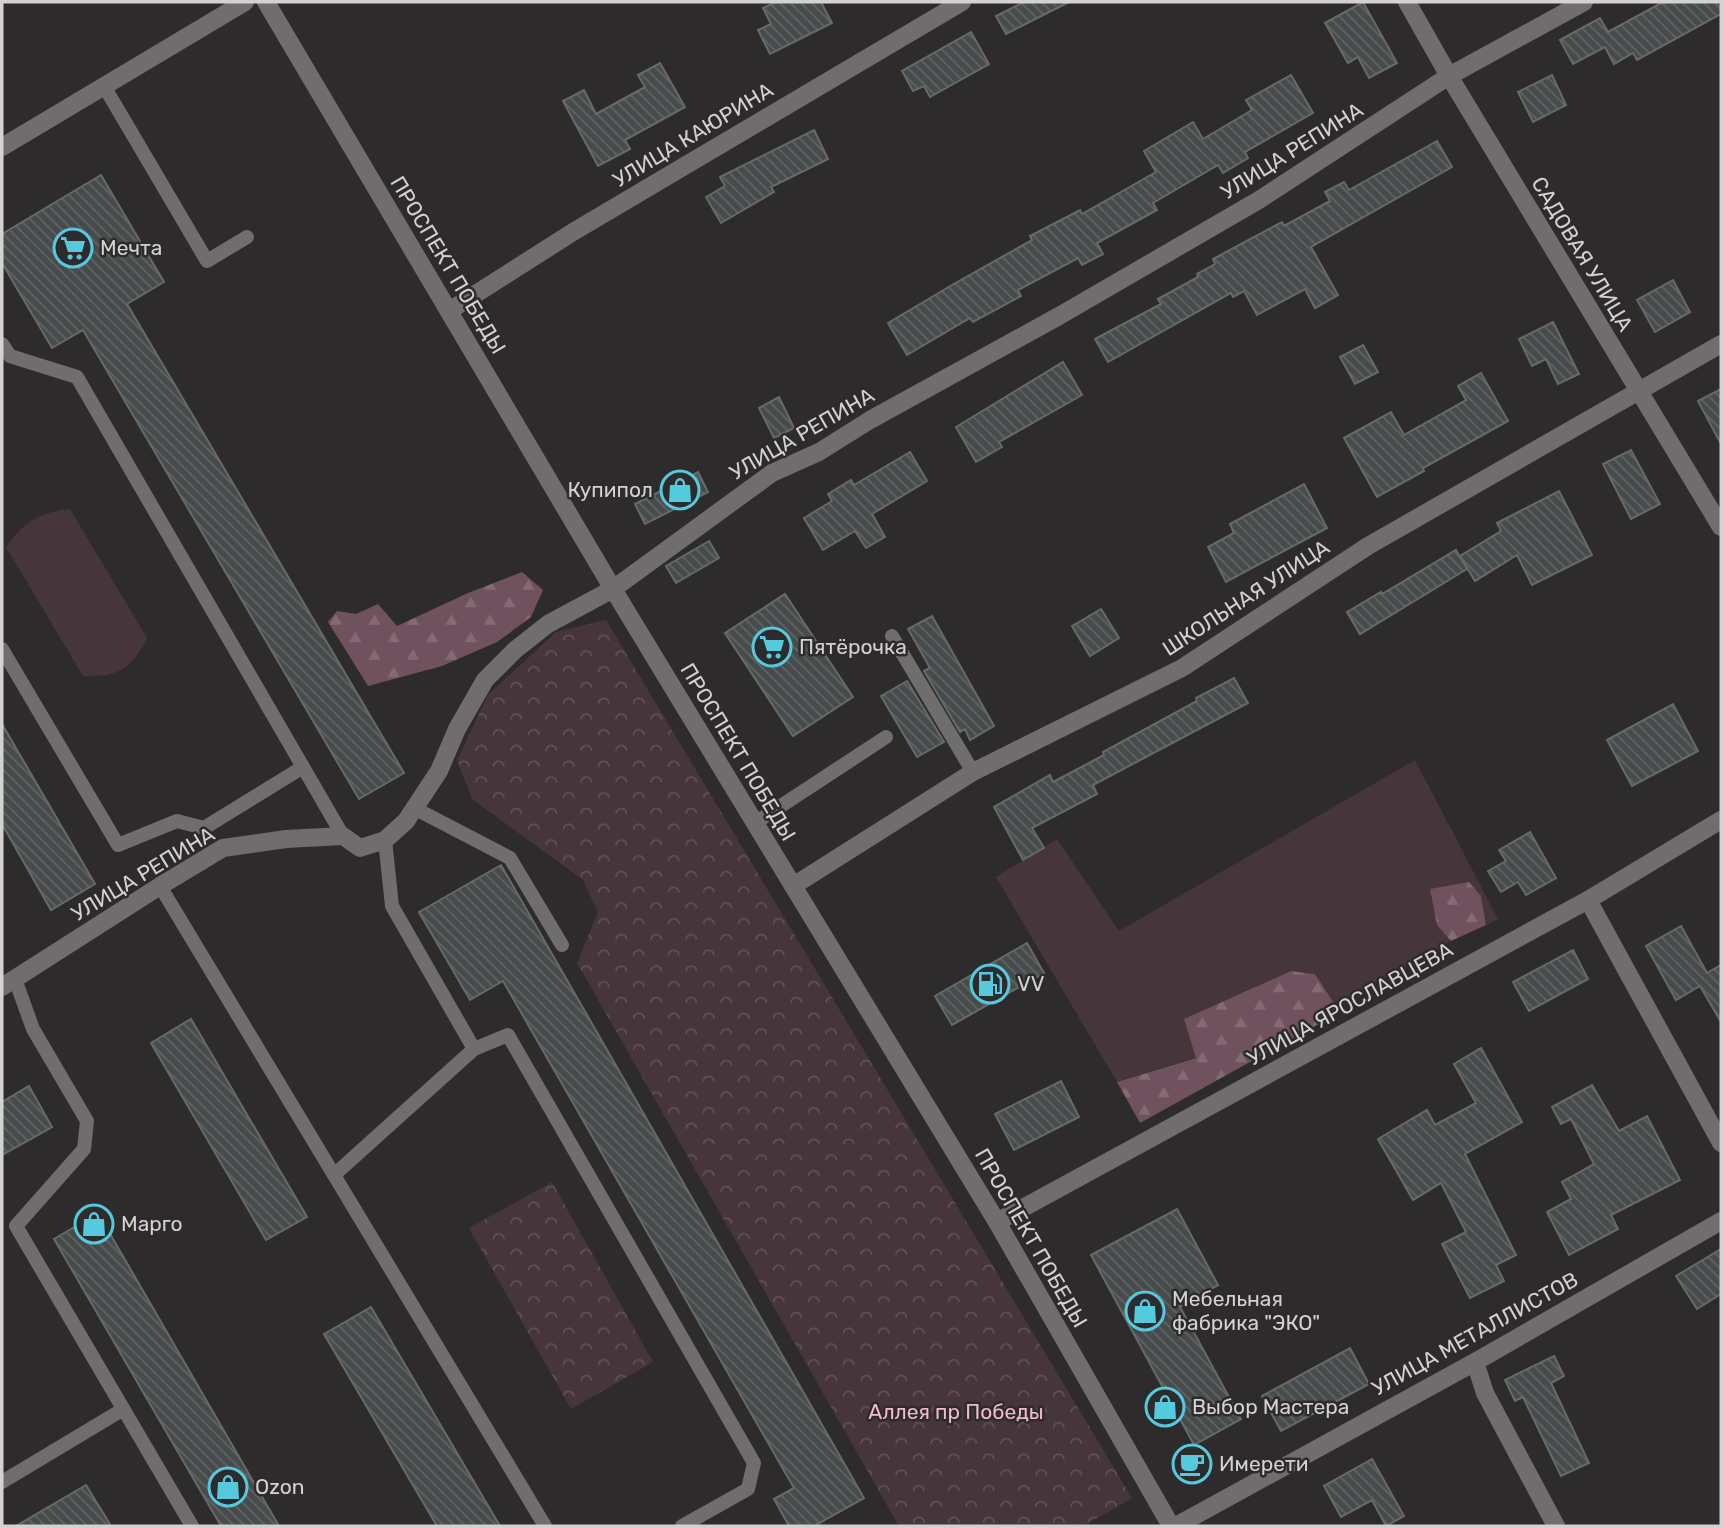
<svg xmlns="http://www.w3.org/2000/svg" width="1723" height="1528" font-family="Rubik,sans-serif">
<defs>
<pattern id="forest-firs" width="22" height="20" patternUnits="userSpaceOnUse" patternTransform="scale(1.75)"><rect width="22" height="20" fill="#70525e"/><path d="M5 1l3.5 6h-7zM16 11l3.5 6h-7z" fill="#846a74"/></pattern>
<pattern id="park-crowns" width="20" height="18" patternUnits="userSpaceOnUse" patternTransform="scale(1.75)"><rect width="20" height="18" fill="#47353c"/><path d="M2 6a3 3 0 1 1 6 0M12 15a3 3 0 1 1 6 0" fill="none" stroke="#615157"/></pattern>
<pattern id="building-back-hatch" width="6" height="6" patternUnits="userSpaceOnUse" patternTransform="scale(1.75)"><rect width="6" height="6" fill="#474b4b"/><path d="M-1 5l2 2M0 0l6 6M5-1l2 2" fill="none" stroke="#616464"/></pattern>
</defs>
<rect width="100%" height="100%" fill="#2e2b2c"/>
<g fill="#47353c">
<path d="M70 509 147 638C133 668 116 678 83 676L6 547C23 522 40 512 70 509Z"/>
<polygon points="1415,760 1498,919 1486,925 1481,896 1430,889 1437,924 1451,941 1336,1005 1315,974 1291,971 1184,1019 1197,1057 1117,1082 996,877 1057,839 1119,931"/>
</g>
<g fill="url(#forest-firs)">
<polygon points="522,572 543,590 531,617 497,642 442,666 368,686 328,622 337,611 356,614 378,604 397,626 468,593"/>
<polygon points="1469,882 1481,896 1486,925 1451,941 1437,925 1430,889"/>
<polygon points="1291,971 1315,974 1340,1012 1140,1123 1117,1082 1196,1058 1184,1019"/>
</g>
<g fill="url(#park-crowns)">
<polygon points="606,620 1132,1498 1084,1526 899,1526 577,963 598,912 583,880 472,799 457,760 488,695 556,632"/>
<polygon points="552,1182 653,1362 571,1409 469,1228"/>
</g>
<g fill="url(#building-back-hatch)" stroke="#676a6b" stroke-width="2">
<polygon points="776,2 821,2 832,23 770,54 758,30 771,24 763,8"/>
<polygon points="1024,2 1069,2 1006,34 996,16"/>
<polygon points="1363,2 1397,63 1369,78 1358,57 1348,63 1325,23"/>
<polygon points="1663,2 1721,2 1721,14 1637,60 1633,53 1614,64 1605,47 1573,64 1560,40 1600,18 1608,32"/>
<polygon points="971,32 989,64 930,97 924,86 913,91 902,71"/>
<polygon points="660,63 685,107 625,140 630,149 598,166 563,101 584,90 596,114 645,87 638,75"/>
<polygon points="1291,75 1313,113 1245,152 1248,158 1223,173 1218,165 1153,203 1157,210 1097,243 1103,254 1082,265 1078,258 1018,290 1021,296 973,322 970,318 907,355 888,323 952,285 1032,240 1030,236 1080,210 1082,214 1156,172 1144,151 1193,122 1203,139 1252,110 1246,100"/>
<polygon points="1552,75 1566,105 1533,122 1518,92"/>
<polygon points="814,130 828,159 771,187 774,192 721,223 706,197 725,186 720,177"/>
<polygon points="1437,141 1452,167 1311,247 1338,295 1315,308 1305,289 1257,315 1244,291 1233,297 1231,293 1108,362 1095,339 1161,304 1158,299 1198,277 1197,274 1215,264 1213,259 1282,222 1284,226 1330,201 1325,192 1344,182 1349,190"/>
<polygon points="101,175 164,282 127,304 404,773 359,799 83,330 52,348 2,263 2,234"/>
<polygon points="1673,280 1690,312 1655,332 1637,300"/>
<polygon points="1553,322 1579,374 1558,384 1546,359 1532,366 1519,339"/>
<polygon points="1363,345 1378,372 1355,384 1340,357"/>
<polygon points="1063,362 1082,395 999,442 1002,447 976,462 956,427"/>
<polygon points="1481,373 1508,421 1423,468 1424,471 1377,497 1344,438 1391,412 1404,435 1466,400 1458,386"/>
<polygon points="1721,389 1721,444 1698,401"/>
<polygon points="779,397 794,428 774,438 759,408"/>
<polygon points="1631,450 1660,504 1631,519 1603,464"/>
<polygon points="910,452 927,481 872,514 885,537 866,548 855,531 823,550 804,518 832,501 828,494 851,480 854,485"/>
<polygon points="698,472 708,492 645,524 635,504"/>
<polygon points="1304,484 1327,528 1226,582 1208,547 1234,533 1230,524"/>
<polygon points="1559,491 1592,555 1532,585 1517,555 1475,581 1460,556 1501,531 1497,523"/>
<polygon points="709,541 719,558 676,583 666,566"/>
<polygon points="1456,550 1467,569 1360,634 1347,612 1381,592 1382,594"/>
<polygon points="785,594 853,697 793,736 725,633"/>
<polygon points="1101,609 1119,638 1090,656 1072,626"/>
<polygon points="932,616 994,726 970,740 965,729 960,732 924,671 930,668 908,629"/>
<polygon points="1234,678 1248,703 1093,785 1097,794 1032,828 1044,848 1023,860 994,807 1050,775 1053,782 1104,755 1103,752 1197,701 1196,698"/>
<polygon points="907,681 944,742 917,757 881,696"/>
<polygon points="1673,704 1698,751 1632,786 1607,740"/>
<polygon points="2,724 95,884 51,910 2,824"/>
<polygon points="1530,832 1556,878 1526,895 1518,882 1501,892 1488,871 1506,861 1499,850"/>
<polygon points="501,865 864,1498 814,1526 789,1526 774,1499 794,1488 503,981 470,1000 419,912"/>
<polygon points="1681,926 1707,973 1721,965 1721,1022 1700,986 1676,1000 1646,946"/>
<polygon points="1027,943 1044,973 952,1025 935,996"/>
<polygon points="1573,950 1588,979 1529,1011 1513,982"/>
<polygon points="191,1019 307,1217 266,1240 151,1043"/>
<polygon points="1481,1048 1522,1122 1465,1154 1516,1255 1496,1265 1504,1281 1470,1298 1442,1244 1466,1232 1441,1183 1413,1200 1378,1139 1427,1110 1435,1125 1476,1103 1454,1064"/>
<polygon points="1061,1081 1079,1117 1014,1150 995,1114"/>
<polygon points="1592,1085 1619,1131 1647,1116 1680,1180 1611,1215 1618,1229 1569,1255 1547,1212 1571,1199 1562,1182 1594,1164 1571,1119 1561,1124 1552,1107"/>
<polygon points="29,1086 52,1127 2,1155 2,1102"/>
<polygon points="1177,1209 1218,1285 1180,1307 1241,1419 1194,1445 1091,1255"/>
<polygon points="98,1213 279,1526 221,1526 54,1239"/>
<polygon points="1721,1249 1721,1294 1697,1309 1676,1276"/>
<polygon points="371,1307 500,1526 437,1526 324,1334"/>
<polygon points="1350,1348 1369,1384 1281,1431 1262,1396"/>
<polygon points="1554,1356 1564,1376 1551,1383 1589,1463 1561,1476 1523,1397 1515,1401 1505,1380"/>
<polygon points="1372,1459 1404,1516 1386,1526 1372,1500 1341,1517 1324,1486"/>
<polygon points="86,1485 111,1526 16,1526"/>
</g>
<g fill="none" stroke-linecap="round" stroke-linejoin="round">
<g stroke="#706d6e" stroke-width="14">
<polyline points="104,86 207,261 247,237"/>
<polyline points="2,344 10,356 77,377 343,836"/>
<polyline points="892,636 973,772"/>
<polyline points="2,649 118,845 177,821 204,828 303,767"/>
<polyline points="414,808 510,858 562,945"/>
<polyline points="755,823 886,737"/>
<polyline points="385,840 392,906 474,1049 334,1175 545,1526"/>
<polyline points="160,886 334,1175"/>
<polyline points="15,979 33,1029 87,1121 84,1149 16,1226 192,1526"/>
<polyline points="474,1049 508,1035 754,1463 748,1489 682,1526"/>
<polyline points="2,1482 122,1410"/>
</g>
<g stroke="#706d6e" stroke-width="18">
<polyline points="1407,2 1449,76 1721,527"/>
<polyline points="449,311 573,232 962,2"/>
<polyline points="793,886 973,772 1182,668 1368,546 1721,344"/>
<polyline points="1588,900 1721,1143"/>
<polyline points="2,987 160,886 223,848 286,839 343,836 360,848 385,840 406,821 439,771 457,729 485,680 515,650 548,624 613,589 772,473 819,452 870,420 1059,316 1259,200 1449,76 1584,2"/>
<polyline points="997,1222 1588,900 1721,820"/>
<polyline points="1475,1362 1485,1393 1556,1526"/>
</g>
<g stroke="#706d6e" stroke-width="18">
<polyline points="266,2 613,589 997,1222 1171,1526"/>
<polyline points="2,147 245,2"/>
<polyline points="1176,1526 1475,1362 1721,1221"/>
</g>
</g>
<defs>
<symbol id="supermarket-ring" viewBox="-11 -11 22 22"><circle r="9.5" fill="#2e2b2c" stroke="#55cadf" stroke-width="1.5"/><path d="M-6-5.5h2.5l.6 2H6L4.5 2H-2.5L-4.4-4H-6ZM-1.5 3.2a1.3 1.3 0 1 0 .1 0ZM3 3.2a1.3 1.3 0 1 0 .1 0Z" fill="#55cadf"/></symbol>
<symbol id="shop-ring" viewBox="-11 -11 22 22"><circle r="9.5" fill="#2e2b2c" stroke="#55cadf" stroke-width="1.5"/><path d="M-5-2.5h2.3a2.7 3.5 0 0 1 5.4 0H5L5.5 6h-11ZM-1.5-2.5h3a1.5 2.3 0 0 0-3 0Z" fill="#55cadf"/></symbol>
<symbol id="fuel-ring" viewBox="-11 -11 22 22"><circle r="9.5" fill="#2e2b2c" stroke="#55cadf" stroke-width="1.5"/><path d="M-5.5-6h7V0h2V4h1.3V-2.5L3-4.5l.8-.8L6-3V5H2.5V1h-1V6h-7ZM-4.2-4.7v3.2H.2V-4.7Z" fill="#55cadf"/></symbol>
<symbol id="cafe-ring" viewBox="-11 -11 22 22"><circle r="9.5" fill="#2e2b2c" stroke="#55cadf" stroke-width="1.5"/><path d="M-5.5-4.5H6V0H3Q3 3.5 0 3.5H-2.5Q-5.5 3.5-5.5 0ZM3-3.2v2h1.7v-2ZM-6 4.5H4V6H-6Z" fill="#55cadf"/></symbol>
</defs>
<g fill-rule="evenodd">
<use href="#supermarket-ring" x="51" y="226" width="44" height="44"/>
<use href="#shop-ring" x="658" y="468" width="44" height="44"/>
<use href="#supermarket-ring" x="750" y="625" width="44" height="44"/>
<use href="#fuel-ring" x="968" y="962" width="44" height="44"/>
<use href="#shop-ring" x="72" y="1202" width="44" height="44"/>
<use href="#shop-ring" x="1123" y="1289" width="44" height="44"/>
<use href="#shop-ring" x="1143" y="1385" width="44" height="44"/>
<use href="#cafe-ring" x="1170" y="1442" width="44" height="44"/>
<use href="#shop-ring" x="206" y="1465" width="44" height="44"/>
</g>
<g text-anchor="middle" stroke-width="5" stroke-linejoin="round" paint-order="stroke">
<g font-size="21" fill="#d3d1d2" stroke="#2e2b2c">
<text transform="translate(693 135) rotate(-31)" y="7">УЛИЦА КАЮРИНА</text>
<text transform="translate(1292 151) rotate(-32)" y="7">УЛИЦА РЕПИНА</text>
<text transform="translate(1582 254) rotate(59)" y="7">САДОВАЯ УЛИЦА</text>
<text transform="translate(448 265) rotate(59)" y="7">ПРОСПЕКТ ПОБЕДЫ</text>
<text transform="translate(802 434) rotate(-30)" y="7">УЛИЦА РЕПИНА</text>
<text transform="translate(1246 598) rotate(-33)" y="7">ШКОЛЬНАЯ УЛИЦА</text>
<text transform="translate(738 752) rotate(59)" y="7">ПРОСПЕКТ ПОБЕДЫ</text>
<text transform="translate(143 874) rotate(-31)" y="7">УЛИЦА РЕПИНА</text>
<text transform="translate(1350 1004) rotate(-29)" y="7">УЛИЦА ЯРОСЛАВЦЕВА</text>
<text transform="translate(1031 1238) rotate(60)" y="7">ПРОСПЕКТ ПОБЕДЫ</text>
<text transform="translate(1475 1334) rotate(-29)" y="7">УЛИЦА МЕТАЛЛИСТОВ</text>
</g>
<g font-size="21" fill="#d3d1d2" stroke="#2e2b2c" text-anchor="start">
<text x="100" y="255">Мечта</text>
<text x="653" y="497" text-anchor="end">Купипол</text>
<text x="799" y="654">Пятёрочка</text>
<text x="1017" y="991">VV</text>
<text x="121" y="1231">Марго</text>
<text x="1172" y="1306">Мебельная<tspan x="1172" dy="24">фабрика "ЭКО"</tspan></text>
<text x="1192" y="1414">Выбор Мастера</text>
<text x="1219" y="1471">Имерети</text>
<text x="255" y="1494">Ozon</text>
</g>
<g font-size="21" fill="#f3b9d0" stroke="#2e2b2c">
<text x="956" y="1419">Аллея пр Победы</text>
</g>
</g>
<rect width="1723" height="1528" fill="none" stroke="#d3d1d2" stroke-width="7"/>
</svg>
